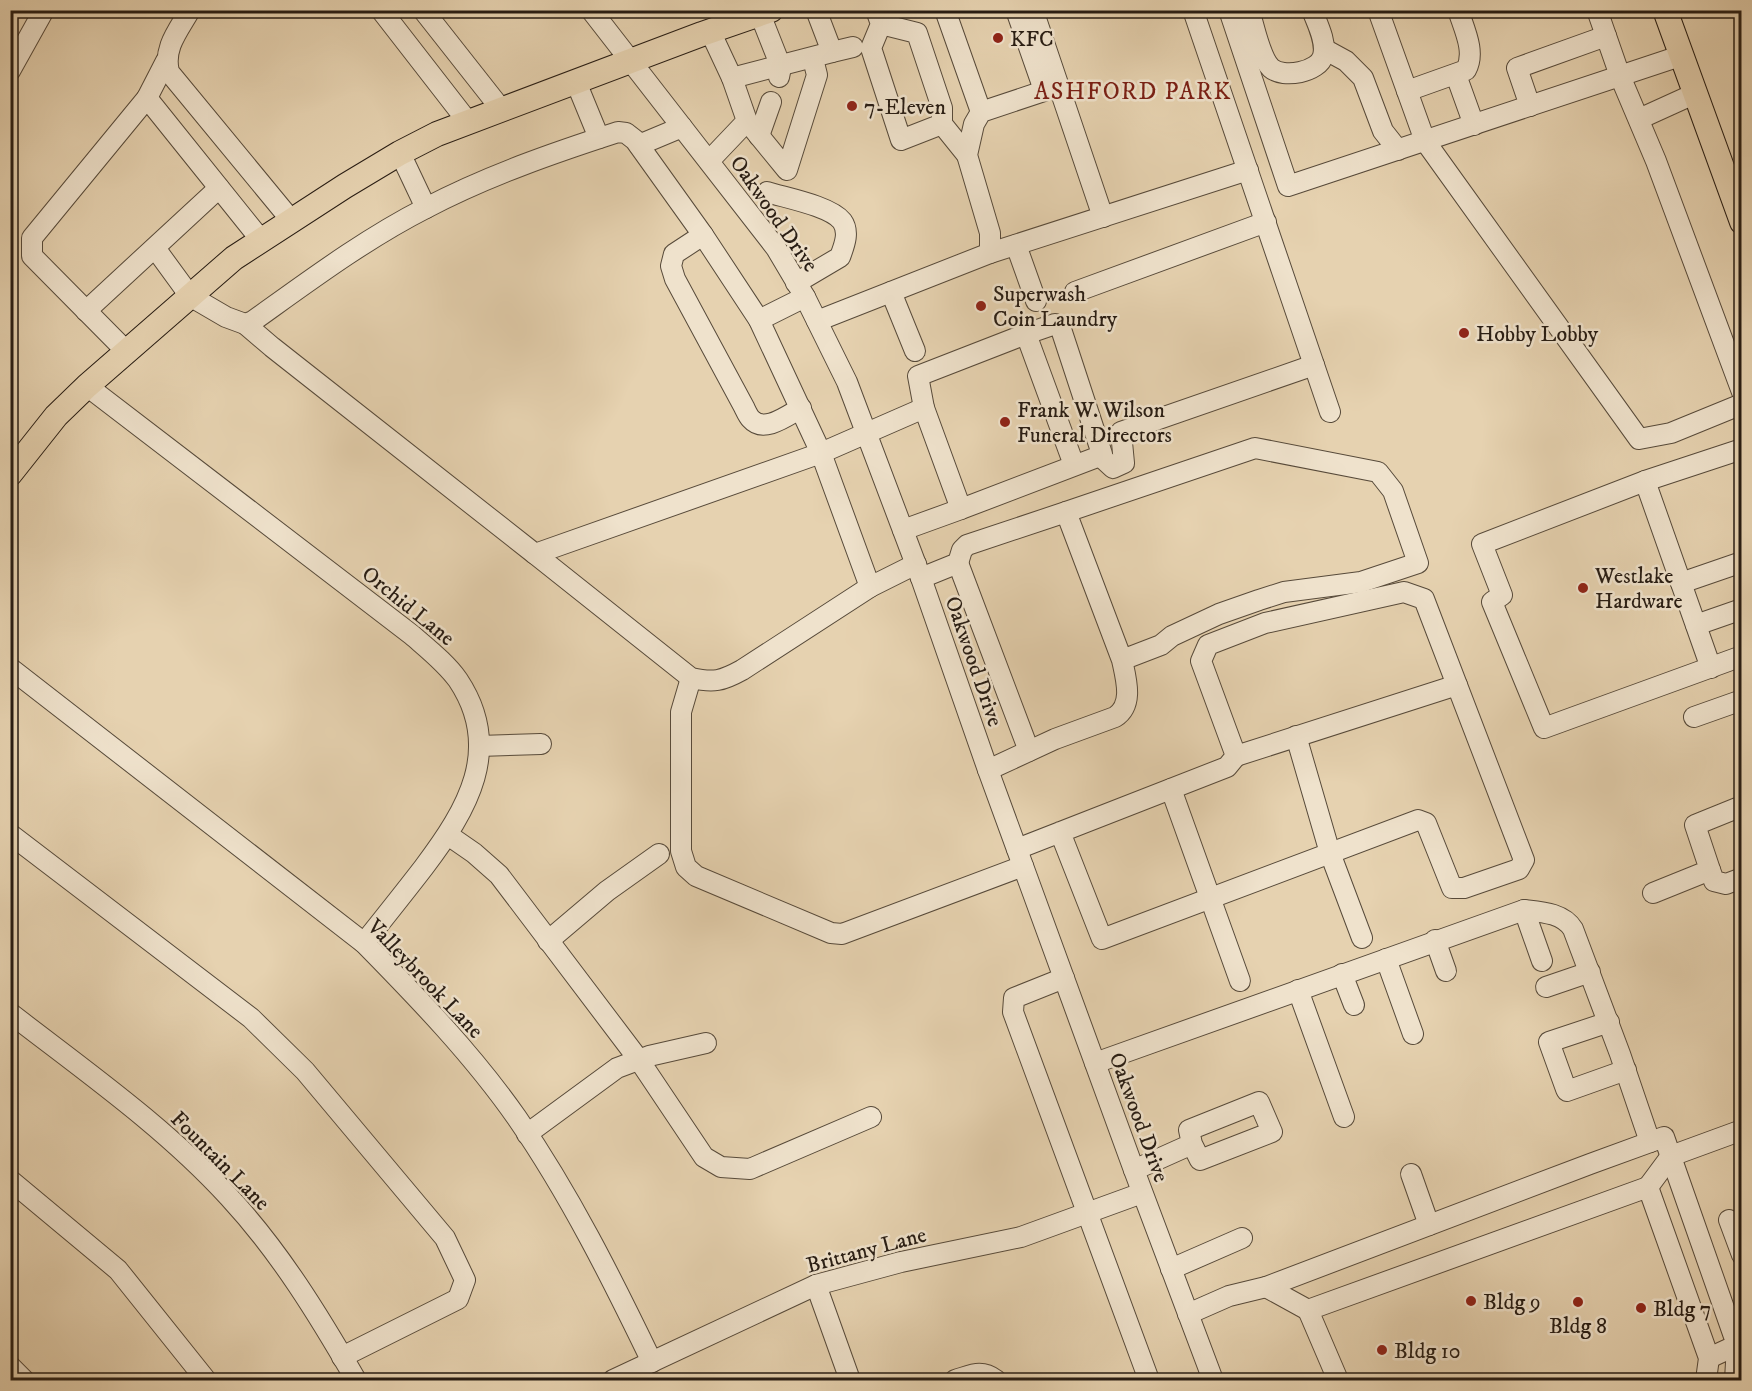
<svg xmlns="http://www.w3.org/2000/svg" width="1752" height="1391" font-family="'IM FELL DW Pica',serif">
<rect width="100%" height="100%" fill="#e6d2b0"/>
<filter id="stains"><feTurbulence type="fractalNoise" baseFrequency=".00333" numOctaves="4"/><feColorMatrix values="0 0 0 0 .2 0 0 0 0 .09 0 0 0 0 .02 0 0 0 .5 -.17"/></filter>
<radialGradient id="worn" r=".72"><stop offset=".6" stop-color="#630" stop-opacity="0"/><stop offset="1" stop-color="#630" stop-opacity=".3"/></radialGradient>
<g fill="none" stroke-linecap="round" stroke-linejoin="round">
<defs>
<g id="minor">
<path d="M190 10C178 31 163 48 169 72L291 220"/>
<polyline points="381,10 468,122"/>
<polyline points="423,10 501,109"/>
<polyline points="591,10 776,248 805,297 847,382 921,578 988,770 1134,1170 1213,1380"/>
<polyline points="816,10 832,52 853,47"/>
<polyline points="876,10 881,24 871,48 901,140 942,124"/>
<polyline points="945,10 981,112"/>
<polyline points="1016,10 1044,90"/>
<polyline points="1033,10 1103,217"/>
<polyline points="1193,10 1330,412"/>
<polyline points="1229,10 1288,186 1680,56"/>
<path d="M1249 10C1254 25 1260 58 1271 68 1283 79 1319 72 1323 56 1327 42 1317 23 1312 10"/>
<polyline points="1378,10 1425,141 1639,439 1671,433 1742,404"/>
<polyline points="1597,10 1620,76 1656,161 1742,392"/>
<polyline points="760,14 781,67 779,77"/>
<polyline points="881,24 917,33 942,108 942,124 967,155"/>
<polyline points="710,31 732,78"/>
<polyline points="1324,49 1346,61 1363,78 1383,131 1398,150"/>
<polyline points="10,71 44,10"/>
<polyline points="1456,75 1474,125"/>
<polyline points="576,82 599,138"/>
<path d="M1407 91 1466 70C1476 52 1464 29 1458 10"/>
<polyline points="147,98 166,61"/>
<polyline points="1530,106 1517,68 1606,36"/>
<polyline points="1639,119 1694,94"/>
<polyline points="747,121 787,170 817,75 813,59"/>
<polyline points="759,136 771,102"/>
<polyline points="639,145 682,127"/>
<polyline points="400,153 426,208"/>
<polyline points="709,161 747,121 732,78 832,52"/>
<path d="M767 192C786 198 830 206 842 221 850 232 844 246 840 257L796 283"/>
<path d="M703 235 674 254 671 266 675 279 744 407C746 411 748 416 751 419 764 434 788 415 801 408"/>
<polyline points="1016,245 1036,301"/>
<path d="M155 248 190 296 226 317 245 324 253 321C309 281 365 239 426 208 487 176 553 153 618 132L626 133 635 140 703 235 759 320 821 453 870 587 916 564"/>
<polyline points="990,253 1248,170"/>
<polyline points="891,292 915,351"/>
<polyline points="1075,292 1266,222"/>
<polyline points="86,311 219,188"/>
<polyline points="759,320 805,297"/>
<polyline points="817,321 990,253 990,233 967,155 974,124 981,112 1059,86"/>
<polyline points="245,324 272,347 535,554 821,453 924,408"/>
<polyline points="127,352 32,256 32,238 147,98 261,240"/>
<path d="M87 386 412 635C428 649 446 663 458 680 504 749 467 810 424 867 404 893 384 918 364 943"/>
<polyline points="1742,449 1645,481 1482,544 1502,595 1492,602 1544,728 1742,656"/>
<polyline points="1100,456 1113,468 1124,463 1121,432 1314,365"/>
<polyline points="1645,481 1711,668"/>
<polyline points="961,509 1100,456 1102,454 1060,326 1055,324 1026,334 1074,465"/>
<polyline points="903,530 961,509 924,408 918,376 1026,334"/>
<path d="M535 554 691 678C714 683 722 681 742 670L870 587"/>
<polyline points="958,563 1029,751"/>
<polyline points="921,578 958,563 962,550 967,545 1066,512"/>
<polyline points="1681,583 1742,562"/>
<polyline points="1696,625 1742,609"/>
<path d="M10 668 364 943C418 998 473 1055 517 1118 570 1195 612 1279 652 1362"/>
<polyline points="691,678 681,712 681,851 686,867 696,876 831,933 842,934 1023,866"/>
<polyline points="1694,717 1742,700"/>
<polyline points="1296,736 1330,853 1362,938"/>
<polyline points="479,746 541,744"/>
<polyline points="1236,756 1457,685"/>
<path d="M988 770 1055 739 1115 717C1134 705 1126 679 1122 660L1066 512 1255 448 1378 472 1393 491 1418 563 1361 582 1284 592 1259 600 1219 614 1172 636 1161 645 1122 660"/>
<polyline points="1171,789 1240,981"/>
<polyline points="10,834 251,1018 305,1071 445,1238 465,1280 458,1299 342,1357"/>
<polyline points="448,835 474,853 499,875 639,1060 704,1157 721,1167 750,1169 871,1117"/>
<polyline points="1017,849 1227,767 1236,756 1201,661 1208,645 1265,623 1404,592 1424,599 1524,860 1519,869 1464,888 1452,888 1426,823 1418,820 1102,939 1060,832"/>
<polyline points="1710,870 1714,881 1726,884 1742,878"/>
<polyline points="1653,893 1710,870 1695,825 1737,808 1742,809"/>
<polyline points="1524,910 1542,961"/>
<polyline points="1435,940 1446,971"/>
<polyline points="548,941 607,891 659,854"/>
<polyline points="1386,959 1413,1034"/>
<polyline points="1342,974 1354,1005"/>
<polyline points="1064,978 1014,998 1013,1012 1149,1380"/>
<polyline points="1546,987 1590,972"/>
<polyline points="1298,990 1344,1117"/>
<path d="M10 1013C85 1071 165 1127 229 1197 280 1252 319 1316 356 1380"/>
<polyline points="1609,1022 1549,1042 1566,1089 1567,1091 1626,1070"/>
<path d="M1095 1063 1524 910C1542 912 1563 913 1573 929L1620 1054 1650 1142"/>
<polyline points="527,1134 617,1068 649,1056 706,1043"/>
<polyline points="1134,1170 1192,1144 1200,1160 1272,1132 1259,1102 1189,1130 1192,1144"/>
<polyline points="1411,1174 1429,1225"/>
<polyline points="10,1180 118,1270 206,1380"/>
<polyline points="1648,1187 1671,1156 1742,1130"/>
<polyline points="1729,1220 1742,1255"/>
<polyline points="1171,1269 1242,1238"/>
<polyline points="816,1285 850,1380"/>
<polyline points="1266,1287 1308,1310"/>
<polyline points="1188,1314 1229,1296 1266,1287 1590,1164 1664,1137 1737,1345 1709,1358"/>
<polyline points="10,1366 24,1380"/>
<polyline points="613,1380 816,1285 901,1262 1021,1237 1142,1193"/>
<path d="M955 1380C972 1375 981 1369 996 1380"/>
<polyline points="1338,1380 1308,1310 1648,1187 1709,1358 1706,1380"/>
<polyline points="1735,1380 1737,1345 1742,1344"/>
</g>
<g id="major">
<polyline points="1665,10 1742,222"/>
<polyline points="10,474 56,416 87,386 234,258 345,186 400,153 437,134 702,34 771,10"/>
</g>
</defs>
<use href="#minor" stroke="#574a3a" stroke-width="22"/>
<use href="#major" stroke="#271c13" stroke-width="26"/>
<use href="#minor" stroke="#efe2cc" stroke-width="20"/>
<use href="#major" stroke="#e6d2b0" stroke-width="24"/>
</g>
<g fill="#8f2418" stroke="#efe2cc" stroke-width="2">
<circle cx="998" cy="38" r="6"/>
<circle cx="852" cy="106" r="6"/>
<circle cx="981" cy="306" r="6"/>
<circle cx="1464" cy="333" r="6"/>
<circle cx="1005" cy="422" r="6"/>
<circle cx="1583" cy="588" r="6"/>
<circle cx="1471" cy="1301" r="6"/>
<circle cx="1578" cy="1302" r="6"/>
<circle cx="1641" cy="1308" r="6"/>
<circle cx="1382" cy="1350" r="6"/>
</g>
<g text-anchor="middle" stroke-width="5" stroke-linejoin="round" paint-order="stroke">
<g font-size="22" fill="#271c13" stroke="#efe2cc" text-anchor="start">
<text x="1010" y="46">KFC</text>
<text x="864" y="114">7-Eleven</text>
<text x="993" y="301">Superwash<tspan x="993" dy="25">Coin Laundry</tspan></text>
<text x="1476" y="341">Hobby Lobby</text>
<text x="1017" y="417">Frank W. Wilson<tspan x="1017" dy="25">Funeral Directors</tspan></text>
<text x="1595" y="583">Westlake<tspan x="1595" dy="25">Hardware</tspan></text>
<text x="1483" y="1309">Bldg 9</text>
<text x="1653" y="1316">Bldg 7</text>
<text x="1578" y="1333" text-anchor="middle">Bldg 8</text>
<text x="1394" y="1358">Bldg 10</text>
</g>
<g font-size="22" fill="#271c13" stroke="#efe2cc">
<text transform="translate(775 213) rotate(55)" y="8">Oakwood Drive</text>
<text transform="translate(409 605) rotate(39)" y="8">Orchid Lane</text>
<text transform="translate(975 661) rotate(71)" y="8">Oakwood Drive</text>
<text transform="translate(426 978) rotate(46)" y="8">Valleybrook Lane</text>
<text transform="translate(1140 1117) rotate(70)" y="8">Oakwood Drive</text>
<text transform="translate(221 1160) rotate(45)" y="8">Fountain Lane</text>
<text transform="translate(866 1249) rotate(-15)" y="8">Brittany Lane</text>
</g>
<g font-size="24" letter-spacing="1.5" fill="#7a1f14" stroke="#efe2cc">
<text x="1133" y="99">ASHFORD PARK</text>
</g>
</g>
<rect width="1752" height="1391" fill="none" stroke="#e6d2b0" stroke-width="36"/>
<rect x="12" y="12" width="1728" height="1367" fill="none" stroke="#271c13" stroke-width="3"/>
<rect x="18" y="18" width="1716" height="1355" fill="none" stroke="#271c13" stroke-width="1.5"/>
<rect width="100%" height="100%" filter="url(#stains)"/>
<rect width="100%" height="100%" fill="url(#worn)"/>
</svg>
